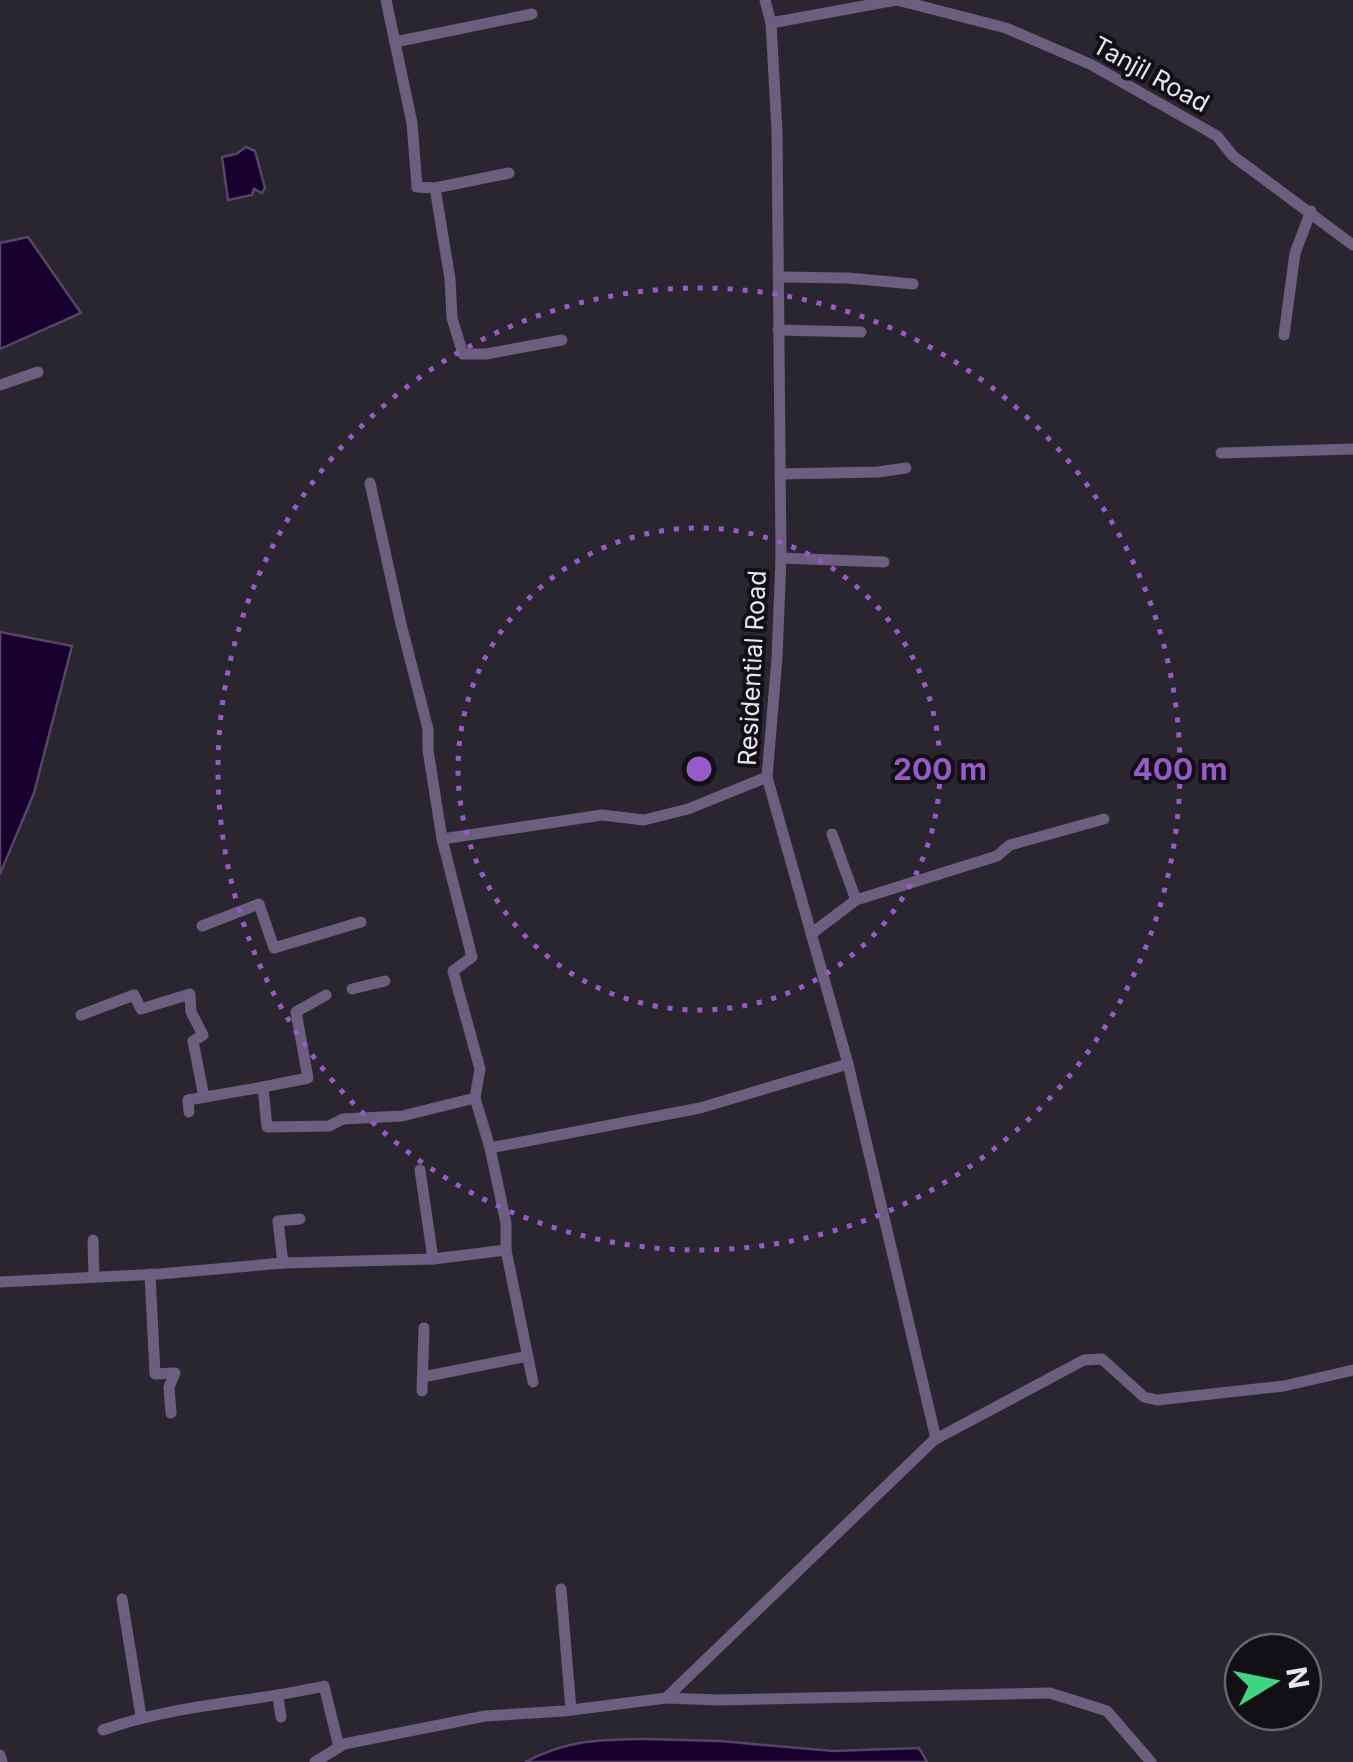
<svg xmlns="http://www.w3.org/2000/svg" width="1353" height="1762" font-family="Inter,sans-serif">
<rect width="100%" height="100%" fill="#2a2630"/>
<g fill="#17002e" stroke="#564567" stroke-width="2.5">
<polygon points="246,147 255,151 265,188 262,193 254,189 252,195 228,200 222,157 236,154"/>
<polygon points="28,237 81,313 0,349 0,243"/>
<polygon points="0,632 72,646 34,793 0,874"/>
<path d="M643 1739 720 1741 833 1751 919 1748 927 1762H525C569 1740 595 1740 643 1739Z"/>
</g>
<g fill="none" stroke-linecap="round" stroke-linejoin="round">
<g stroke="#6b5e7e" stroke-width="11">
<polyline points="386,0 412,123 417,187 435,188 509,173"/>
<polyline points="765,0 771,23 777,131 781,558 777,658 767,777 848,1064 936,1439"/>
<polyline points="897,0 1006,28 1092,65 1217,136 1233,156 1353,245"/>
<polyline points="771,23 896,0"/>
<polyline points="395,42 532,14"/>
<polyline points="435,188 450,279 452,318 463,354 486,354 562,340"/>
<polyline points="778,277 848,278 913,284"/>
<polyline points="778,330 861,332"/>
<polyline points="1284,335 1295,253 1311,211"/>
<polyline points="0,385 38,372"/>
<polyline points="1221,453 1353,449"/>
<polyline points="780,474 878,472 906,468"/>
<polyline points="370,483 401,624 428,729 428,750 442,839 472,957 453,971 480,1069 475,1098 490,1148"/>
<polyline points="781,558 884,562"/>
<polyline points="832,834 856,900"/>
<polyline points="442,839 602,815 644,820 688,809 767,777"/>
<polyline points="202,926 259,904 274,948 361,922"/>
<polyline points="811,934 856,900 997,856 1010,845 1104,819"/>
<polyline points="352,989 385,981"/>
<polyline points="81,1015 134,995 141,1009 190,994 191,1012 203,1035 193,1041 204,1097"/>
<polyline points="263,1087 308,1078 296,1012 326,995"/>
<polyline points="189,1112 188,1100 263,1087 267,1127 329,1126 343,1119 402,1116 475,1098"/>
<polyline points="420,1170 433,1259"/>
<polyline points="93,1240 94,1277"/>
<polyline points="506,1250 533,1382"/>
<polyline points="283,1263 278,1221 300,1219"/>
<polyline points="150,1274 155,1374 175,1373 169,1387 171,1413"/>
<polyline points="0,1282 160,1274 283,1263 433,1259 506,1250 506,1223 490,1148 700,1108 848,1064"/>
<polyline points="423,1377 528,1356"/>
<polyline points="422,1391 424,1328"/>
<polyline points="561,1589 571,1710"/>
<polyline points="122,1599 141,1716"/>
<polyline points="278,1697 281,1717"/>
<polyline points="666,1698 718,1700 1050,1693 1107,1711 1151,1762"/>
<path d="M103 1730C175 1704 251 1703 324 1686L339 1747"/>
<polyline points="0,1755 2,1762"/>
<polyline points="315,1762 344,1744 485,1716 564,1711 666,1698 934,1440 1084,1360 1102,1359 1144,1397 1157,1400 1284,1386 1353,1370"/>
</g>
</g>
<g fill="none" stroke="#965aca" stroke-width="5" stroke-dasharray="5 10">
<circle cx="699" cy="769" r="241"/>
<circle cx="699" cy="769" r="481"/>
</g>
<g text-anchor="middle" stroke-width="8" stroke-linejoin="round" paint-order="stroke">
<g font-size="25" fill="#e8e6ed" stroke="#121014">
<text transform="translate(1151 74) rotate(29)" y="9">Tanjil Road</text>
<text transform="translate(752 668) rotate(-87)" y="9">Residential Road</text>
</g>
</g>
<circle cx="699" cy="769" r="15" fill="#965aca" stroke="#121014" stroke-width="5"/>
<g font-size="30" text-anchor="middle" font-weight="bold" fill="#965aca" stroke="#121014" stroke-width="8" stroke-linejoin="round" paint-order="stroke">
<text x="940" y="780">200 m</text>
<text x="1180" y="780">400 m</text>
</g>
<g transform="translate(1273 1682) rotate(80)"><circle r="48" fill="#121014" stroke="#68666b" stroke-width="2.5"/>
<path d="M0-8L18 38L0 25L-18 38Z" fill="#3fd77d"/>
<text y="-15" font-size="28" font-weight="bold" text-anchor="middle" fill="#e8e6ed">N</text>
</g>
</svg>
